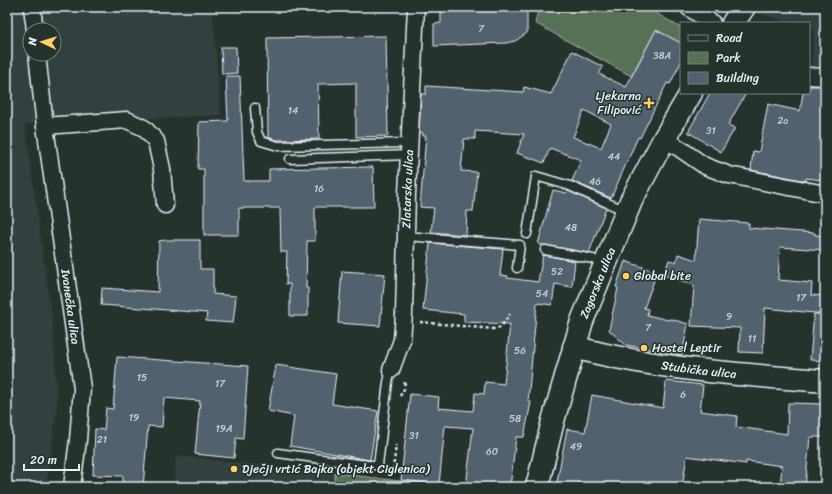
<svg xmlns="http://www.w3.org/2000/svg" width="832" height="494" font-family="Sriracha,sans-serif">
<rect width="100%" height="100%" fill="#26332d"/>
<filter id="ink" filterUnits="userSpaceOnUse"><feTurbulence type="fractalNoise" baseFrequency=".025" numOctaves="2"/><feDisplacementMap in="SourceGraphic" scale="8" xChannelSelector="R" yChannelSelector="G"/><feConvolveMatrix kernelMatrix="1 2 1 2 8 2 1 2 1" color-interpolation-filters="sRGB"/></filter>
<g filter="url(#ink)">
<g fill="#334140" fill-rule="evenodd">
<path d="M7 7H212L221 115 25 124 53 328 57 407 46 487H7ZM30 30H54V54H30Z"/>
<polygon points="759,7 825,7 825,69 811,67 814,31 809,29 809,23 791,23 755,12"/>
<polygon points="176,456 335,473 447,487 174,487"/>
</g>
<g fill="#577157" stroke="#a0b1a8">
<polygon points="539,7 646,7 681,28 681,43 656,30 631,76 535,23"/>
<polygon points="335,473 447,487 334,487"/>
</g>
<g fill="#52616d" stroke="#e8f1f8" fill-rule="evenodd">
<polygon points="441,7 486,7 487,10 527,7 527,33 515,41 506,43 434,46 434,24 441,23"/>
<path d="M656 30 681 43V62L670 84 667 83 640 138 638 137 611 198 572 181 581 160 550 148 544 163 517 153 524 134 475 131V139H464L461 171 477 172 473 211H467L466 235 431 232 434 208 420 207 426 136H423V133L419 132 421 94H426V86L523 92 524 87 551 94 572 51 603 67 599 74 626 87ZM584 110 611 124 601 148 573 137Z"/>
<polygon points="386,36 388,136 356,137 356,83 318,84 319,139 276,140 268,137 267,38"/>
<polygon points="221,47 236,47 237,73 222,74"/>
<polygon points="226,76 240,76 244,181 269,181 269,169 373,167 374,207 315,207 315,241 307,241 306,288 308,288 308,316 290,316 290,284 286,284 287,252 281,252 280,208 239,208 239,235 204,235 204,169 198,169 199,122 228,121"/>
<polygon points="809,86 825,86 825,149 822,180 806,178 806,181 751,170 753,151 759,152 768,104 800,111 803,93 809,93"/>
<polygon points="710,93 746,93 728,125 735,128 721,152 688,132"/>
<polygon points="553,190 566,193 568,191 606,208 589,253 538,244"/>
<polygon points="699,219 749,223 749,228 815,233 815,235 825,236 825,250 780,247 778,280 812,283 811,295 825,296 825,361 810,360 814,314 824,314 765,308 763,353 739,352 740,328 691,326 694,285 664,275 669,260 676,262 678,254 696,260"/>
<polygon points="165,240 200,240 200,269 213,269 213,294 236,296 233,323 206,321 207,313 101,305 102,288 158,292 159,241"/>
<polygon points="430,243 503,249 500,275 508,276 507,278 538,282 543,255 575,261 572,287 555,284 552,305 537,303 528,401 531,402 524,437 516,437 510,487 466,487 473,428 445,426 439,484 401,480 410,394 439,397 438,408 473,411 475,393 484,394 485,382 504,384 510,324 464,322 464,314 423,310"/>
<polygon points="625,261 657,272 644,308 648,309 647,315 668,320 671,319 688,324 682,355 626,345 609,330 618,288 616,287"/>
<polygon points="342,271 385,274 380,326 338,323"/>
<polygon points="117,357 248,366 243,439 236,438 234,458 195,454 200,401 164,398 162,427 148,426 143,487 123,487 123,476 93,475 95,429 104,430 106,408 113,409"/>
<polygon points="276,365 336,374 332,404 378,411 370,460 290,446 294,416 268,411"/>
<polygon points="666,381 703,385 700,411 737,416 736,427 751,429 787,434 788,403 825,404 825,437 810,437 805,487 780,487 782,466 746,461 746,464 687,456 682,487 604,487 578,483 577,487 556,487 567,429 585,432 592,395 663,408"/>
</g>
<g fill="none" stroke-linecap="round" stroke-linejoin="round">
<defs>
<g id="lane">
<polyline points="255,108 257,132 261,141 278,146 409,143"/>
<polyline points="290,159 409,155"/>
<polyline points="527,234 536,176 570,186 612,205 627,211"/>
<polyline points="406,236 520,245 517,268"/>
<polyline points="545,250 593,259"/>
<polyline points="278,453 366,465 378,465 388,382 391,370"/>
</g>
<g id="street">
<polyline points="32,7 35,30"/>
<polyline points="688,7 712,23"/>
<path id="s1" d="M37 54 45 126 82 388 78 440 72 487"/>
<polyline points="809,76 825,77"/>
<polyline points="45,126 127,120 144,128 156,141 162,169 165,205"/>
<polyline points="664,139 676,146 705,166 729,175 825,194"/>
<path id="s2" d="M391 370 402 340 404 314 407 194 416 7"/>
</g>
<g id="secondary">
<polyline points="733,23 744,7"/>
<path id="s3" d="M574 347C654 369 742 375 825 381"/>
<path id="s4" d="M537 487 553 421 582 321 631 201 664 139 691 93"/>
</g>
</defs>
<use href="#lane" stroke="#e8f1f8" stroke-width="11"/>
<use href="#street" stroke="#e8f1f8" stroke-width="19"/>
<use href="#secondary" stroke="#e8f1f8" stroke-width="25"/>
<g stroke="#e8f1f8" stroke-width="2.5" stroke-dasharray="3 3" stroke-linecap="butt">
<polyline points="420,322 493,329 501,327 510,314"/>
<polyline points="400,396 404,389 405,380"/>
<polyline points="393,470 396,445"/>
</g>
<use href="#lane" stroke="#26332d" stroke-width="8"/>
<use href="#street" stroke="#26332d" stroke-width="16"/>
<use href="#secondary" stroke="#26332d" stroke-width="22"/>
</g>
</g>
<g fill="#ffd166" stroke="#26332d" stroke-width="1.5">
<path d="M647 97h4v4h4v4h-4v4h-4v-4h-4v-4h4z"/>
<circle cx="626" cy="276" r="4"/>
<circle cx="644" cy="348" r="4"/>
<circle cx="234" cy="469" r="4"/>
</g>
<g text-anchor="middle" stroke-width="3" stroke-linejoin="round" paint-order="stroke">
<g font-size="10" fill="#c2cdd5">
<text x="481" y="32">7</text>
<text x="662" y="59">38A</text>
<text x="293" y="114">14</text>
<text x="783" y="124">2a</text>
<text x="711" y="134">31</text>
<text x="614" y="160">44</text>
<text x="595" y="185">46</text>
<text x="319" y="192">16</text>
<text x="571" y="231">48</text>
<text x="557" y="275">52</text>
<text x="542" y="297">54</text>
<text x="801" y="301">17</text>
<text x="729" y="320">9</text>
<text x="648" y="331">7</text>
<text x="752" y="342">11</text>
<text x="520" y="354">56</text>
<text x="142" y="381">15</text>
<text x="220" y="387">17</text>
<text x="683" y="398">6</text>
<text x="134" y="421">19</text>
<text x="515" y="422">58</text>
<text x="224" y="432">19A</text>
<text x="414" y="439">31</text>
<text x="102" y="443">21</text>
<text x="576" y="450">49</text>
<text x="492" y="455">60</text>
</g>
<g font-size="12" fill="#e8f1f8" stroke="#26332d" text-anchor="start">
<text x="641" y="100" text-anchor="end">Ljekarna<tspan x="641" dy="14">Filipović</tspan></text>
<text x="634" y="280">Global bite</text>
<text x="652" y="352">Hostel Leptir</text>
<text x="242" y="473">Dječji vrtić Bajka (objekt Ciglenica)</text>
</g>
<g font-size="12" fill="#e8f1f8" stroke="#26332d">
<text dy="4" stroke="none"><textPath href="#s2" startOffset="183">Zlatarska ulica</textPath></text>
<text dy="4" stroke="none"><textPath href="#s4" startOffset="213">Zagorska ulica</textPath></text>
<text dy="4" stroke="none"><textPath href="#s1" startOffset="255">Ivanečka ulica</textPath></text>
<text dy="4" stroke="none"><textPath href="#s3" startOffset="127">Stubička ulica</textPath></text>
</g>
</g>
<rect width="832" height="494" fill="none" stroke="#26332d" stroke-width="24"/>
<rect x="12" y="12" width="808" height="470" fill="none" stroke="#e8f1f8" stroke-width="1.5" filter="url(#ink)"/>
<rect x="680" y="22" width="130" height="72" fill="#26332d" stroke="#747f7e"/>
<rect x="688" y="35" width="20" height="6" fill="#26332d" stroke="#747f7e"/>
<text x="716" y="42" font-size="12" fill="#e8f1f8">Road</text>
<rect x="688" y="52" width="20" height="12" fill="#577157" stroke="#747f7e"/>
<text x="716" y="62" font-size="12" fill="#e8f1f8">Park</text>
<rect x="688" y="72" width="20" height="12" fill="#52616d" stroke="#747f7e"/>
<text x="716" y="82" font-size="12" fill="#e8f1f8">Building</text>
<g transform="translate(42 42) rotate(274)"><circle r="19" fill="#26332d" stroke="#747f7e"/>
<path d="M0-3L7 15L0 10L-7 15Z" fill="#ffd166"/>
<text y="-6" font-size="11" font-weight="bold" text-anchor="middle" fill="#e8f1f8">N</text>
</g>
<path d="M24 464v6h55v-6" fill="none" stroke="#e8f1f8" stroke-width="2"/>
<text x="30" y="464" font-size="12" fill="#e8f1f8" stroke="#26332d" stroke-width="3" paint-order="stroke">20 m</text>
</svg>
